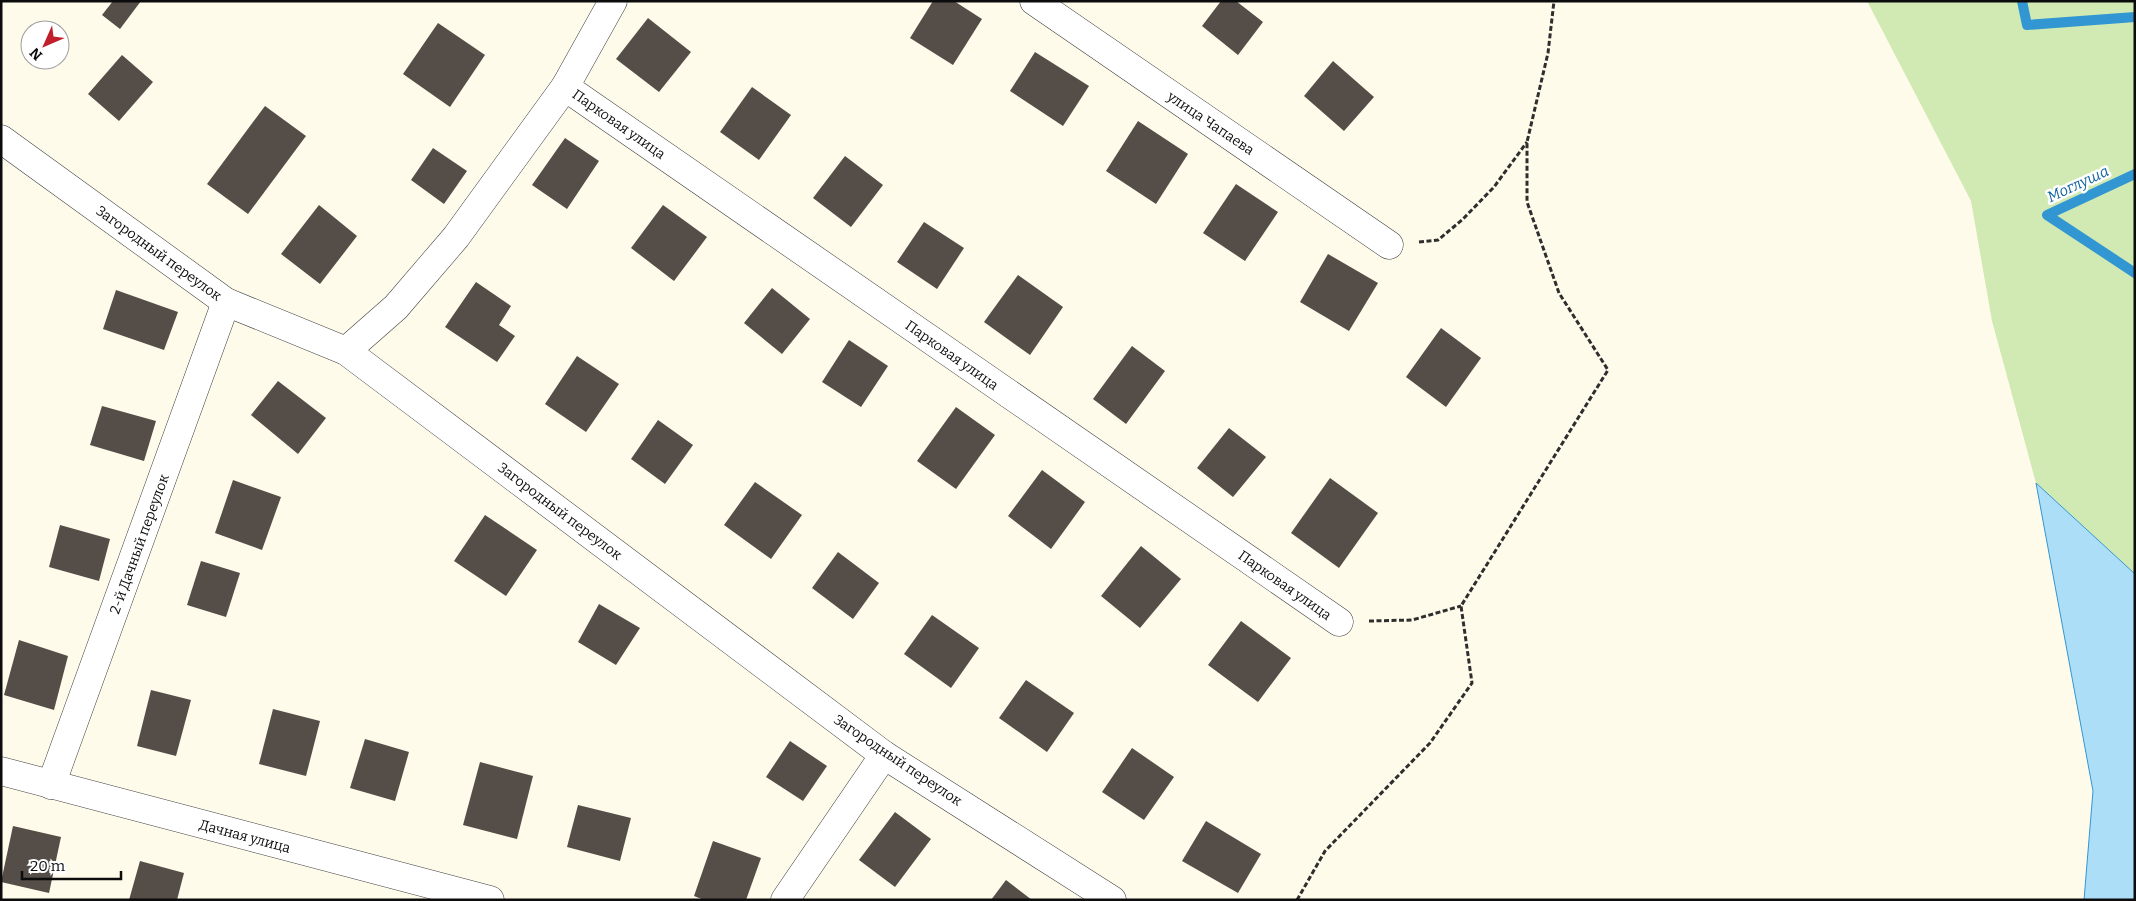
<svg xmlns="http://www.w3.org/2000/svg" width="2136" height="901" font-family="Bitter,serif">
<rect width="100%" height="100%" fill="#fffbeb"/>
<polygon fill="#d1eab3" points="1867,1 2135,1 2135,574 2036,483 1992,321 1971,201"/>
<polygon fill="#addef8" stroke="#3296d2" points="2036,483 2135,574 2135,900 2084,900 2093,791"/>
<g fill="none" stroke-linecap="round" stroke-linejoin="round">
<g stroke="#3296d2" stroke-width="10">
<polyline points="2022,1 2027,25 2135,17"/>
<polyline points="2135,174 2047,215 2135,273"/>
</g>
</g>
<g fill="#554d48">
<polygon points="113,1 141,1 120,29 102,15"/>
<polygon points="933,1 954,1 982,19 953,65 910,38"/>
<polygon points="1221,1 1236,1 1263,22 1238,55 1202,26"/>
<polygon points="648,18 691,52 659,92 616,59"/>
<polygon points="438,23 485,55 450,107 403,74"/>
<polygon points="1035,52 1089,86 1063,126 1010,91"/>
<polygon points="122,55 153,82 119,121 88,94"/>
<polygon points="1333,61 1374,97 1344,131 1304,96"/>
<polygon points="752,87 791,115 759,160 720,132"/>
<polygon points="265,106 306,136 248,214 207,184"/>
<polygon points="1138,121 1188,154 1156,204 1106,171"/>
<polygon points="565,138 599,161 567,209 532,185"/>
<polygon points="433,148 467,171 444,204 411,180"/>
<polygon points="845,156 883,185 851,227 813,198"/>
<polygon points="1236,184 1278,212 1245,261 1203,233"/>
<polygon points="319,205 357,236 320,284 281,254"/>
<polygon points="663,205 707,237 674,281 631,248"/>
<polygon points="924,222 964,248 937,289 897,262"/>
<polygon points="1328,254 1378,283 1349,331 1300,302"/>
<polygon points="1018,275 1063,307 1030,355 984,322"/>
<polygon points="476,282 511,306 499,325 515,336 497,362 445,327"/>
<polygon points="772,288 810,319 782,354 744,323"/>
<polygon points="116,290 178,312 164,350 103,329"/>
<polygon points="1441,328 1481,358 1446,407 1406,377"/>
<polygon points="849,340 888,366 861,407 822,382"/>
<polygon points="1132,346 1165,371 1126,424 1093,399"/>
<polygon points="577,356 619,384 586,432 545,404"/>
<polygon points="278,381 326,418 298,454 251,415"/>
<polygon points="102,406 156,421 144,461 90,445"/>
<polygon points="956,407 995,435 956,489 917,461"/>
<polygon points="658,420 693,445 665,484 631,459"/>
<polygon points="1229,428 1266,457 1233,497 1197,468"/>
<polygon points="1042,470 1085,502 1051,549 1008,516"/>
<polygon points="1330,478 1378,513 1339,568 1291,533"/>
<polygon points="233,480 281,497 262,550 215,533"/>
<polygon points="755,482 802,515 771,559 724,525"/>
<polygon points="485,515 537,550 506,596 454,561"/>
<polygon points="60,525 110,539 99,581 49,567"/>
<polygon points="1141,546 1181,579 1140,628 1101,596"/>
<polygon points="838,552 879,583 853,619 812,588"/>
<polygon points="201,561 240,573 226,617 187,605"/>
<polygon points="599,604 640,628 616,665 578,642"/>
<polygon points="932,615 979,648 951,688 904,654"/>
<polygon points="1241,621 1291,658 1258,702 1208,665"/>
<polygon points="19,640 68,656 54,710 4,695"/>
<polygon points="1026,680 1074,713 1047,752 999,718"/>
<polygon points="151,690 191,700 176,756 137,746"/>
<polygon points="273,709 320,721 306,776 259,764"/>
<polygon points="365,739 409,752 395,801 350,788"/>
<polygon points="790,741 827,766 803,801 766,777"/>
<polygon points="1132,748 1174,777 1144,820 1102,792"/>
<polygon points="480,762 533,776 517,839 463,825"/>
<polygon points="578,805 631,818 620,861 567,847"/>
<polygon points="895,812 931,839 895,887 859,860"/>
<polygon points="1206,821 1261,854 1238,893 1182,861"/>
<polygon points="13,826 61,837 49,893 1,882"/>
<polygon points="713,841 761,858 746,900 704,900 694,896"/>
<polygon points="140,861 184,873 177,900 129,900"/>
<polygon points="1006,880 1032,900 991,900"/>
</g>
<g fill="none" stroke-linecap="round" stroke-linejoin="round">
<defs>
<g id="minor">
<polyline points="1034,1 1389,245"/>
<polyline points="565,87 1339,622"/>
<polyline points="1,139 226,302 346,351 884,755 1112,900"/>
<polyline points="346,351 396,307 456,237 565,87 613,1"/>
<polyline points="1,771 490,900"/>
<polyline points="51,785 226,302"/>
<polyline points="785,900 884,755"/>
</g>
</defs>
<use href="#minor" stroke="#3f3f3f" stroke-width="29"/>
<g stroke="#2e2e2e" stroke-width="3" stroke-dasharray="5 2.5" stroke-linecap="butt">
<polyline points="1419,242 1438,240 1462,220 1494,187 1527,142"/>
<polyline points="1369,621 1412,620 1461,606"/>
<polyline points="1297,900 1325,851 1430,743 1472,683 1461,606 1608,370 1559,293 1527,202 1527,142 1548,53 1554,1"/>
</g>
<use href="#minor" stroke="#fff" stroke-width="28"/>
</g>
<g text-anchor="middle" stroke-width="5" stroke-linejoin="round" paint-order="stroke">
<g font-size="14" fill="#0c0c0c" stroke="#fff">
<text transform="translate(1211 123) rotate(34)" y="5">улица Чапаева</text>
<text transform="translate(619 124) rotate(35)" y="5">Парковая улица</text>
<text transform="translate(159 253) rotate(36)" y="5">Загородный переулок</text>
<text transform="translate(952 355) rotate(35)" y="5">Парковая улица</text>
<text transform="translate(560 511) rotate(37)" y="5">Загородный переулок</text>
<text transform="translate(139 544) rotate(-70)" y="5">2-й Дачный переулок</text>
<text transform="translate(1285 585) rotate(35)" y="5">Парковая улица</text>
<text transform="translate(898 760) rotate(34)" y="5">Загородный переулок</text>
<text transform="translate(245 836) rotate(15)" y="5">Дачная улица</text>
</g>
<g font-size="15" font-style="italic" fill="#1166a2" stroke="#fff">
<text transform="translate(2078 184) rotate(-25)" y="5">Моглуша</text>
</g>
</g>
<rect width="2136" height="901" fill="none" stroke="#0c0c0c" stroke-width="5"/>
<g transform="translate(45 45) rotate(225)"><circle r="24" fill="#ffffff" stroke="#9e9e9e"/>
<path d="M0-4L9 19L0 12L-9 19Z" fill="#c11f2b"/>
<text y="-8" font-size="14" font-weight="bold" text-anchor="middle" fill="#0c0c0c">N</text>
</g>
<path d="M22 871v8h99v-8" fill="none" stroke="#0c0c0c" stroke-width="2.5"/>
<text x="30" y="871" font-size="15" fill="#0c0c0c" stroke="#ffffff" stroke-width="4" paint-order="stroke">20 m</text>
</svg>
